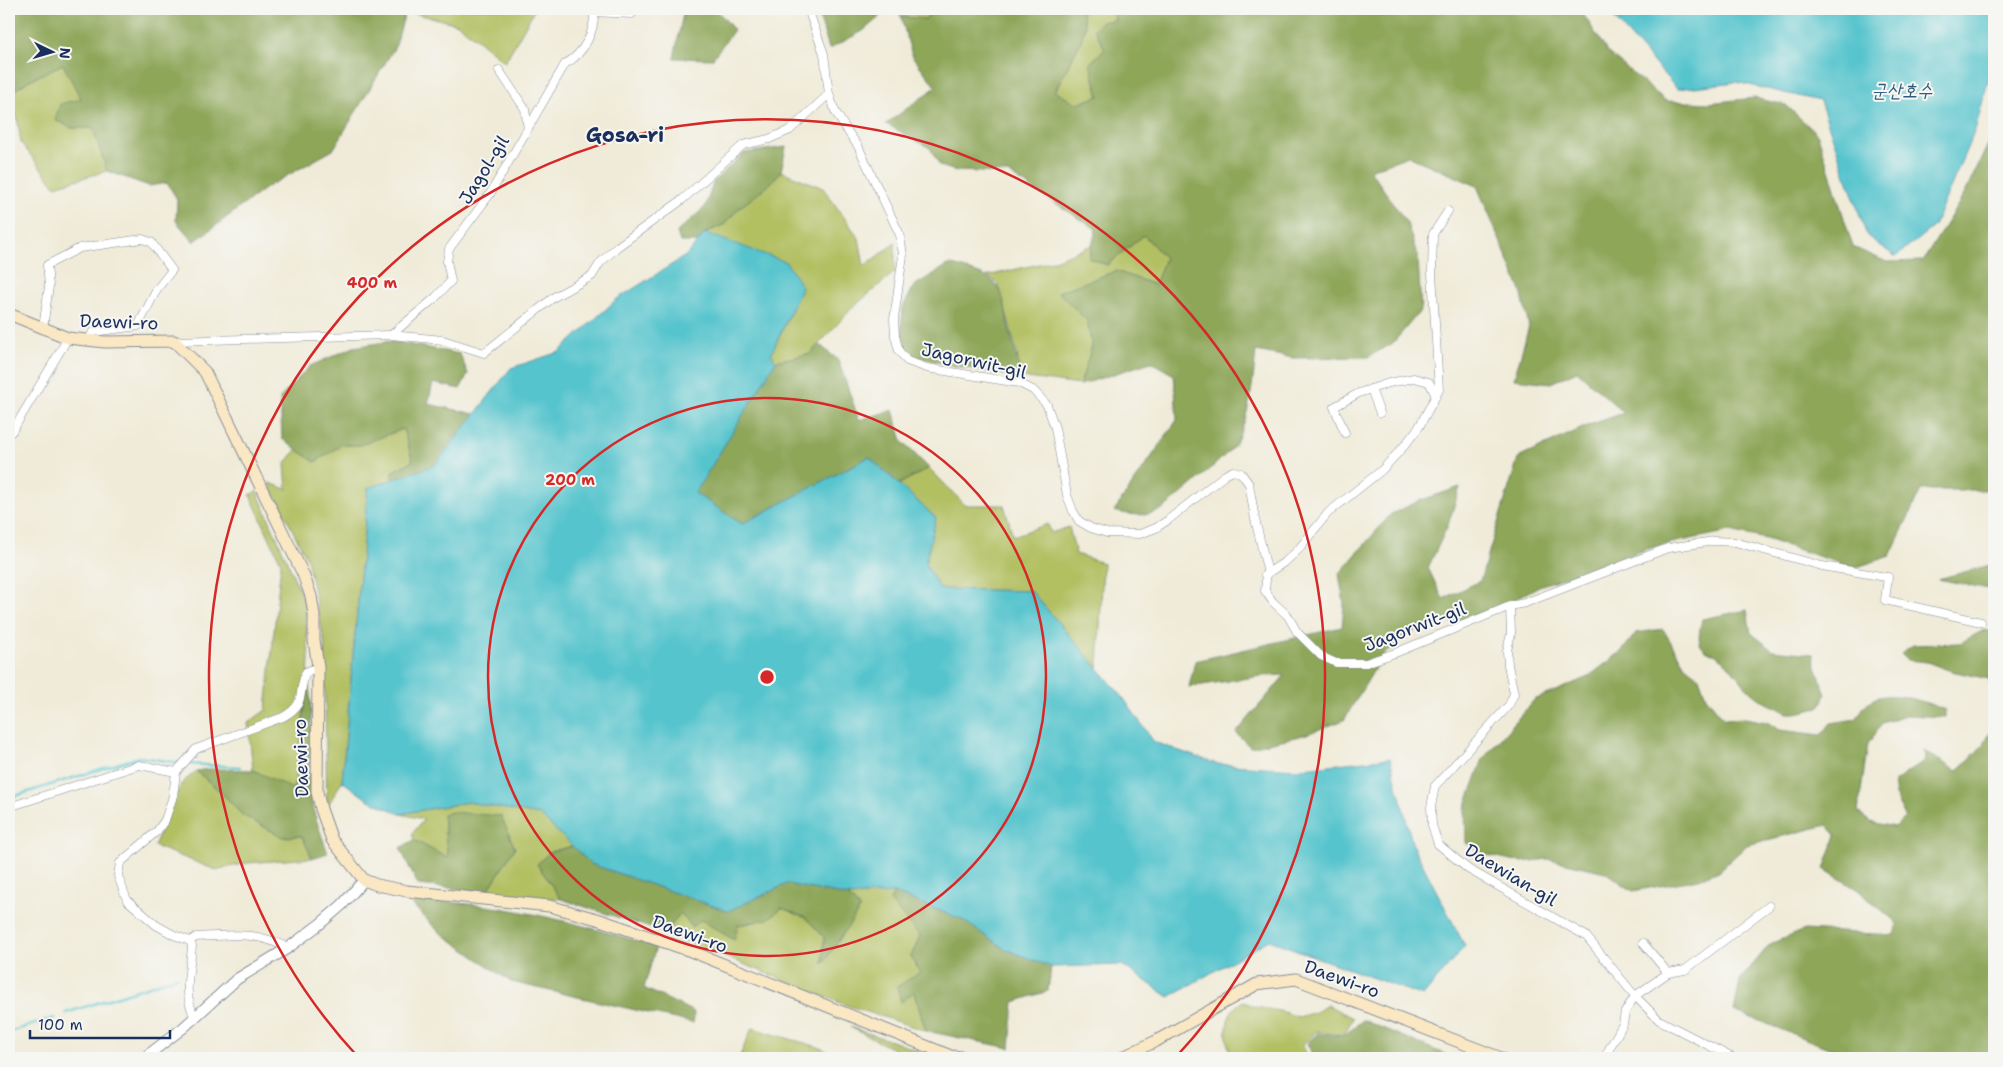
<svg xmlns="http://www.w3.org/2000/svg" width="2003" height="1067" font-family="'Shantell Sans','Poor Story',sans-serif">
<rect width="100%" height="100%" fill="#f6f6f2"/>
<filter id="ink" filterUnits="userSpaceOnUse"><feTurbulence type="fractalNoise" baseFrequency=".02" numOctaves="2"/><feDisplacementMap in="SourceGraphic" scale="10" xChannelSelector="R" yChannelSelector="G"/><feConvolveMatrix kernelMatrix="1 2 1 2 8 2 1 2 1" color-interpolation-filters="sRGB"/></filter>
<filter id="wash" filterUnits="userSpaceOnUse"><feTurbulence type="fractalNoise" baseFrequency=".0096" numOctaves="4" result="noise"/><feDisplacementMap in="SourceGraphic" scale="20" xChannelSelector="R" yChannelSelector="G"/><feGaussianBlur stdDeviation="1.12" result="paint"/><feColorMatrix in="noise" values="0 0 0 0 0 0 0 0 0 0 0 0 0 0 0 0 0 1.4 0 .05"/><feComposite in="paint" operator="in"/></filter>
<g filter="url(#wash)">
<rect width="100%" height="100%" fill="#f0ebd8"/>
<g fill="#b2c062" stroke="#667860">
<polygon points="406,9 535,9 505,62 458,24 405,11"/>
<polygon points="898,9 932,9 926,19 901,17"/>
<polygon points="1081,9 1113,9 1115,20 1106,49 1090,63 1099,97 1076,104 1055,92 1081,41 1085,25"/>
<polygon points="63,64 81,99 72,128 93,128 107,171 55,186 21,143 17,116 9,113 9,94 28,81"/>
<polygon points="781,171 823,188 859,238 864,266 895,243 895,272 852,308 810,354 776,361 771,354 802,287 705,233 725,224 739,208 769,185"/>
<polygon points="1144,235 1165,258 1155,285 1116,271 1058,292 1087,321 1092,346 1080,385 1020,377 1017,353 1000,289 996,282 987,276 1052,261 1092,245 1089,258 1107,265"/>
<polygon points="403,429 413,461 393,471 393,480 368,488 342,781 327,807 324,640 307,559 269,483 287,489 285,464 297,449 315,462 342,445 360,445"/>
<polygon points="929,468 965,505 1004,505 1013,536 1048,524 1051,533 1069,527 1076,554 1103,563 1098,668 1031,591 940,589 925,564 936,518 899,484"/>
<polygon points="257,491 305,603 309,658 308,682 303,714 298,770 293,790 253,770 248,723 266,710 281,563 250,495"/>
<polygon points="196,771 222,793 242,815 283,837 302,836 312,858 247,863 216,870 154,846 181,784"/>
<polygon points="468,802 540,815 573,846 550,852 537,864 561,899 487,892 515,848 443,815 448,859 414,840 412,834 424,819 400,814"/>
<path d="M894 893 890 901 920 936 911 957 920 972 914 992 926 1031 843 1004 666 933 680 913C717 926 749 933 782 908L806 918 824 937 823 963 860 909 848 896Z"/>
<path d="M1243 1001 1255 1007 1280 1011 1299 1017 1318 1011 1327 1005 1353 1018 1344 1035 1316 1032 1303 1044 1306 1058H1231C1227 1044 1224 1027 1231 1013 1233 1008 1239 1004 1243 1001Z"/>
<polygon points="850,1027 941,1058 911,1058"/>
<polygon points="752,1028 818,1047 843,1058 739,1058"/>
</g>
<g fill="#8da658" stroke="#546a5b">
<polygon points="9,9 406,9 396,45 333,150 267,187 194,242 176,221 177,199 167,183 149,186 107,171 93,128 72,128 55,120 60,104 81,99 63,64 28,81 9,94"/>
<polygon points="684,9 716,9 734,30 712,59 674,58"/>
<polygon points="817,9 889,9 863,31 829,49"/>
<path d="M932 9H1081L1085 25 1081 41 1055 91 1076 104 1099 96 1090 63 1105 49 1094 29 1101 22 1115 20 1113 9H1580L1608 53 1666 101 1709 103 1754 98 1786 105 1818 135 1853 247 1887 262 1923 261 1964 195 1994 132V488L1987 490H1921L1890 556 1854 568 1766 539 1730 531 1657 546 1539 586 1503 606 1454 622 1422 625 1383 655 1344 720 1304 735 1250 747 1236 733 1285 675 1261 676 1189 687 1195 661 1342 627 1344 604 1339 574 1391 514 1419 501 1460 487 1448 525 1428 568 1443 599 1480 581 1518 458 1589 425 1624 413 1577 371 1551 383 1514 379 1529 326 1521 291 1477 186 1408 156 1370 170 1407 223 1418 258 1421 310 1393 343 1368 357 1293 358 1256 351C1253 382 1250 414 1236 443 1231 452 1168 507 1159 511 1144 517 1129 515 1114 511L1177 420 1174 375 1151 362 1080 385 1092 346 1087 321 1058 292 1116 271 1155 285 1165 258 1144 235 1107 265 1089 258 1096 229 1008 173 956 171 940 166 930 148 886 124 936 87 912 56 901 17 926 19Z"/>
<polygon points="786,147 781,171 769,185 739,208 725,224 705,233 697,242 680,242 677,232 705,207 714,181 744,153"/>
<path d="M948 265C958 265 964 269 974 272 1008 283 1002 302 1010 332 1014 348 1018 361 1020 377L955 366 908 355 901 330 903 307 914 286Z"/>
<polygon points="391,341 460,354 468,374 460,389 433,383 428,404 475,414 435,465 393,480 393,471 413,461 403,429 360,445 342,445 315,462 282,439 280,398 310,366 354,347"/>
<polygon points="819,344 838,360 859,420 893,410 902,441 929,468 899,484 869,457 742,524 694,493 776,361 810,354"/>
<polygon points="1994,564 1994,590 1938,579"/>
<path d="M1747 610 1751 633 1773 650 1813 654C1815 668 1822 681 1826 695L1819 707C1810 710 1798 714 1788 713 1785 712 1781 710 1778 708 1751 697 1746 686 1729 666 1710 643 1692 660 1702 619Z"/>
<path d="M1663 629 1685 666 1699 677 1706 697 1724 719 1745 718 1767 722 1780 730 1821 735 1831 723 1856 719C1860 713 1865 704 1870 701 1890 688 1926 702 1945 710V717L1905 715 1883 723 1868 744 1858 812 1870 822 1895 827 1905 817 1897 801 1894 782 1925 760 1924 751 1957 771C1969 760 1987 744 1992 727 1996 713 1991 693 1989 679L1951 671 1927 662 1907 660 1901 654 1913 645 1960 643 1984 630 1994 632V1058H1863L1826 1047 1734 1011 1740 980 1770 944 1804 930 1894 935 1897 923 1858 890 1824 869 1836 835 1827 825 1747 845 1719 871 1699 879 1633 891 1605 872 1549 859 1521 862 1483 854 1466 843 1465 808 1483 759 1534 700 1588 677 1622 651 1636 633Z"/>
<path d="M308 682C315 715 308 749 310 782 310 806 320 831 328 853L312 858 302 836 283 837 242 815 222 793 196 771 208 769 253 770 293 789C303 755 302 718 308 682Z"/>
<polygon points="451,812 501,816 515,848 487,892 418,885 400,848 414,840 448,858 443,815"/>
<polygon points="573,846 591,864 728,911 787,884 848,896 860,909 823,964 824,937 806,918 782,908 768,919 738,925 734,940 701,920 692,927 680,913 666,933 561,899 537,864 550,852"/>
<polygon points="894,893 961,919 1005,949 1051,967 1048,991 1014,1002 1010,1048 926,1031 914,992 901,1002 897,987 920,972 911,957 920,936 890,901"/>
<path d="M409 901C493 900 576 922 656 947L644 988 694 1012 693 1023 511 982 438 931Z"/>
<polygon points="1363,1020 1454,1058 1310,1058 1311,1052 1307,1043 1317,1034 1343,1036"/>
</g>
<g fill="#57c4cd" stroke="#397a96">
<polygon points="1606,9 1994,9 1994,58 1976,127 1934,226 1896,257 1867,236 1820,101 1736,82 1677,89"/>
<polygon points="705,233 786,262 802,287 771,354 776,361 695,493 742,524 869,457 936,518 925,564 940,589 1031,591 1122,696 1154,742 1217,764 1295,769 1390,758 1413,846 1465,946 1423,996 1269,940 1169,997 1122,965 1051,967 1005,949 961,919 894,893 848,896 787,884 728,911 591,864 540,815 468,802 400,814 367,799 342,781 368,488 435,465 511,368 559,352 617,299 687,255"/>
</g>
<g fill="none" stroke-linecap="round" stroke-linejoin="round">
<g stroke="#57c4cd" stroke-width="2.5">
<polyline points="187,764 240,767"/>
<polyline points="9,798 139,757 181,763"/>
<polyline points="66,1013 177,977"/>
<polyline points="9,1032 54,1018"/>
</g>
</g>
</g>
<g filter="url(#ink)">
<g fill="none" stroke-linecap="round" stroke-linejoin="round">
<defs>
<g id="minor">
<polyline points="808,9 824,54 829,94 835,111 846,129 858,146 900,235 903,255 894,319 895,336 899,351 907,361 927,368 1019,383 1033,390 1047,405 1055,428 1067,495 1073,511 1079,521 1091,528 1107,533 1140,534 1156,528 1168,520 1225,475 1233,471 1241,473 1249,484 1255,519 1267,569 1265,591 1273,602 1288,616 1297,632 1321,656 1336,663 1366,663 1395,653 1510,606 1525,603 1668,548 1714,541 1735,542 1822,566 1886,577"/>
<polyline points="594,12 632,14 635,9"/>
<polyline points="499,70 525,109 528,129"/>
<polyline points="43,328 49,286 47,265 80,248 142,239 151,242 172,270 157,289 138,326 93,332 89,339"/>
<path d="M391 335 435 298 451 281 447 261 449 249 490 194 565 64C584 54 596 30 594 9"/>
<polyline points="174,341 391,335 443,340 484,353 554,297 592,276 600,263 617,247 682,200 743,145 769,139 790,130 829,94"/>
<polyline points="1371,389 1380,413"/>
<polyline points="1345,433 1334,407 1359,393 1389,383 1414,378 1429,382 1436,396"/>
<polyline points="9,434 13,430 68,338"/>
<polyline points="1265,575 1286,561 1297,551 1328,513 1382,470 1405,445 1419,427 1439,390 1432,273 1433,234 1448,211"/>
<polyline points="1888,577 1885,600 1981,622"/>
<polyline points="1510,606 1511,633 1507,651 1508,665 1514,694 1509,705 1435,786 1431,807 1432,825 1438,844 1468,869 1586,936 1635,996 1659,1020 1733,1058"/>
<polyline points="9,807 139,765 176,772"/>
<path d="M190 941 196 937C233 936 253 930 288 948"/>
<polyline points="1643,943 1668,973"/>
<path d="M195 1018C182 991 190 974 192 946L190 941 174 935 156 925 127 900 118 876 120 863 157 831 165 820 173 796 176 772 196 749 283 717C307 704 297 694 306 672L318 667"/>
<polyline points="1604,1058 1623,1024 1625,1012 1635,996 1668,973 1685,970 1769,906"/>
</g>
<polyline id="tertiary" points="144,1058 183,1028 237,979 288,948 320,924 342,905 364,880"/>
<g id="secondary">
<polyline points="9,314 68,338 105,342 174,341 205,372 303,574 311,596 314,615 314,640 318,667 317,792 321,809 332,840 364,880 377,885 407,891 549,906 597,919 688,950 951,1056 973,1058"/>
<polyline points="1121,1058 1158,1040 1257,984 1296,979 1501,1058"/>
</g>
</defs>
<use href="#minor" stroke="#868d9b" stroke-width="9"/>
<use href="#tertiary" stroke="#868d9b" stroke-width="12"/>
<use href="#secondary" stroke="#868d9b" stroke-width="13"/>
<use href="#minor" stroke="#fff" stroke-width="8"/>
<use href="#tertiary" stroke="#fff" stroke-width="10"/>
<use href="#secondary" stroke="#fae7c3" stroke-width="11"/>
</g>
</g>
<g fill="none" stroke="#d62828" stroke-width="2.5">
<circle cx="767" cy="677" r="279"/>
<path d="M359 1058A558 558 0 1 1 1175 1058"/>
</g>
<g text-anchor="middle" stroke-width="4" stroke-linejoin="round" paint-order="stroke">
<g font-size="18" fill="#1b2f5e" stroke="#f6f6f2">
<text transform="translate(484 170) rotate(-58)" y="6">Jagol-gil</text>
<text transform="translate(119 322) rotate(2)" y="6">Daewi-ro</text>
<text transform="translate(974 361) rotate(13)" y="6">Jagorwit-gil</text>
<text transform="translate(1415 627) rotate(-21)" y="6">Jagorwit-gil</text>
<text transform="translate(301 758) rotate(-92)" y="6">Daewi-ro</text>
<text transform="translate(1511 875) rotate(31)" y="6">Daewian-gil</text>
<text transform="translate(690 934) rotate(20)" y="6">Daewi-ro</text>
<text transform="translate(1342 979) rotate(20)" y="6">Daewi-ro</text>
</g>
<g font-size="19" font-style="italic" fill="#2d5c7f" stroke="#f6f6f2">
<text x="1902" y="97">군산호수</text>
</g>
<g font-size="20" font-weight="bold" fill="#1b2f5e" stroke="#f6f6f2">
<text x="625" y="142">Gosa-ri</text>
</g>
</g>
<circle cx="767" cy="677" r="8" fill="#d62828" stroke="#f6f6f2" stroke-width="2.5"/>
<g font-size="15" text-anchor="middle" font-weight="bold" fill="#d62828" stroke="#f6f6f2" stroke-width="4" stroke-linejoin="round" paint-order="stroke">
<text x="372" y="288">400 m</text>
<text x="570" y="485">200 m</text>
</g>
<rect width="2003" height="1067" fill="none" stroke="#f6f6f2" stroke-width="30"/>
<g transform="translate(52 52) rotate(95)" stroke="#f6f6f2" stroke-width="4" paint-order="stroke">
<path d="M0-4L9 19L0 12L-9 19Z" fill="#1b2f5e"/>
<text y="-8" font-size="14" font-weight="bold" text-anchor="middle" fill="#1b2f5e">N</text>
</g>
<path d="M30 1030v8h140v-8" fill="none" stroke="#1b2f5e" stroke-width="2.5"/>
<text x="38" y="1030" font-size="15" fill="#1b2f5e" stroke="#f6f6f2" stroke-width="4" paint-order="stroke">100 m</text>
</svg>
